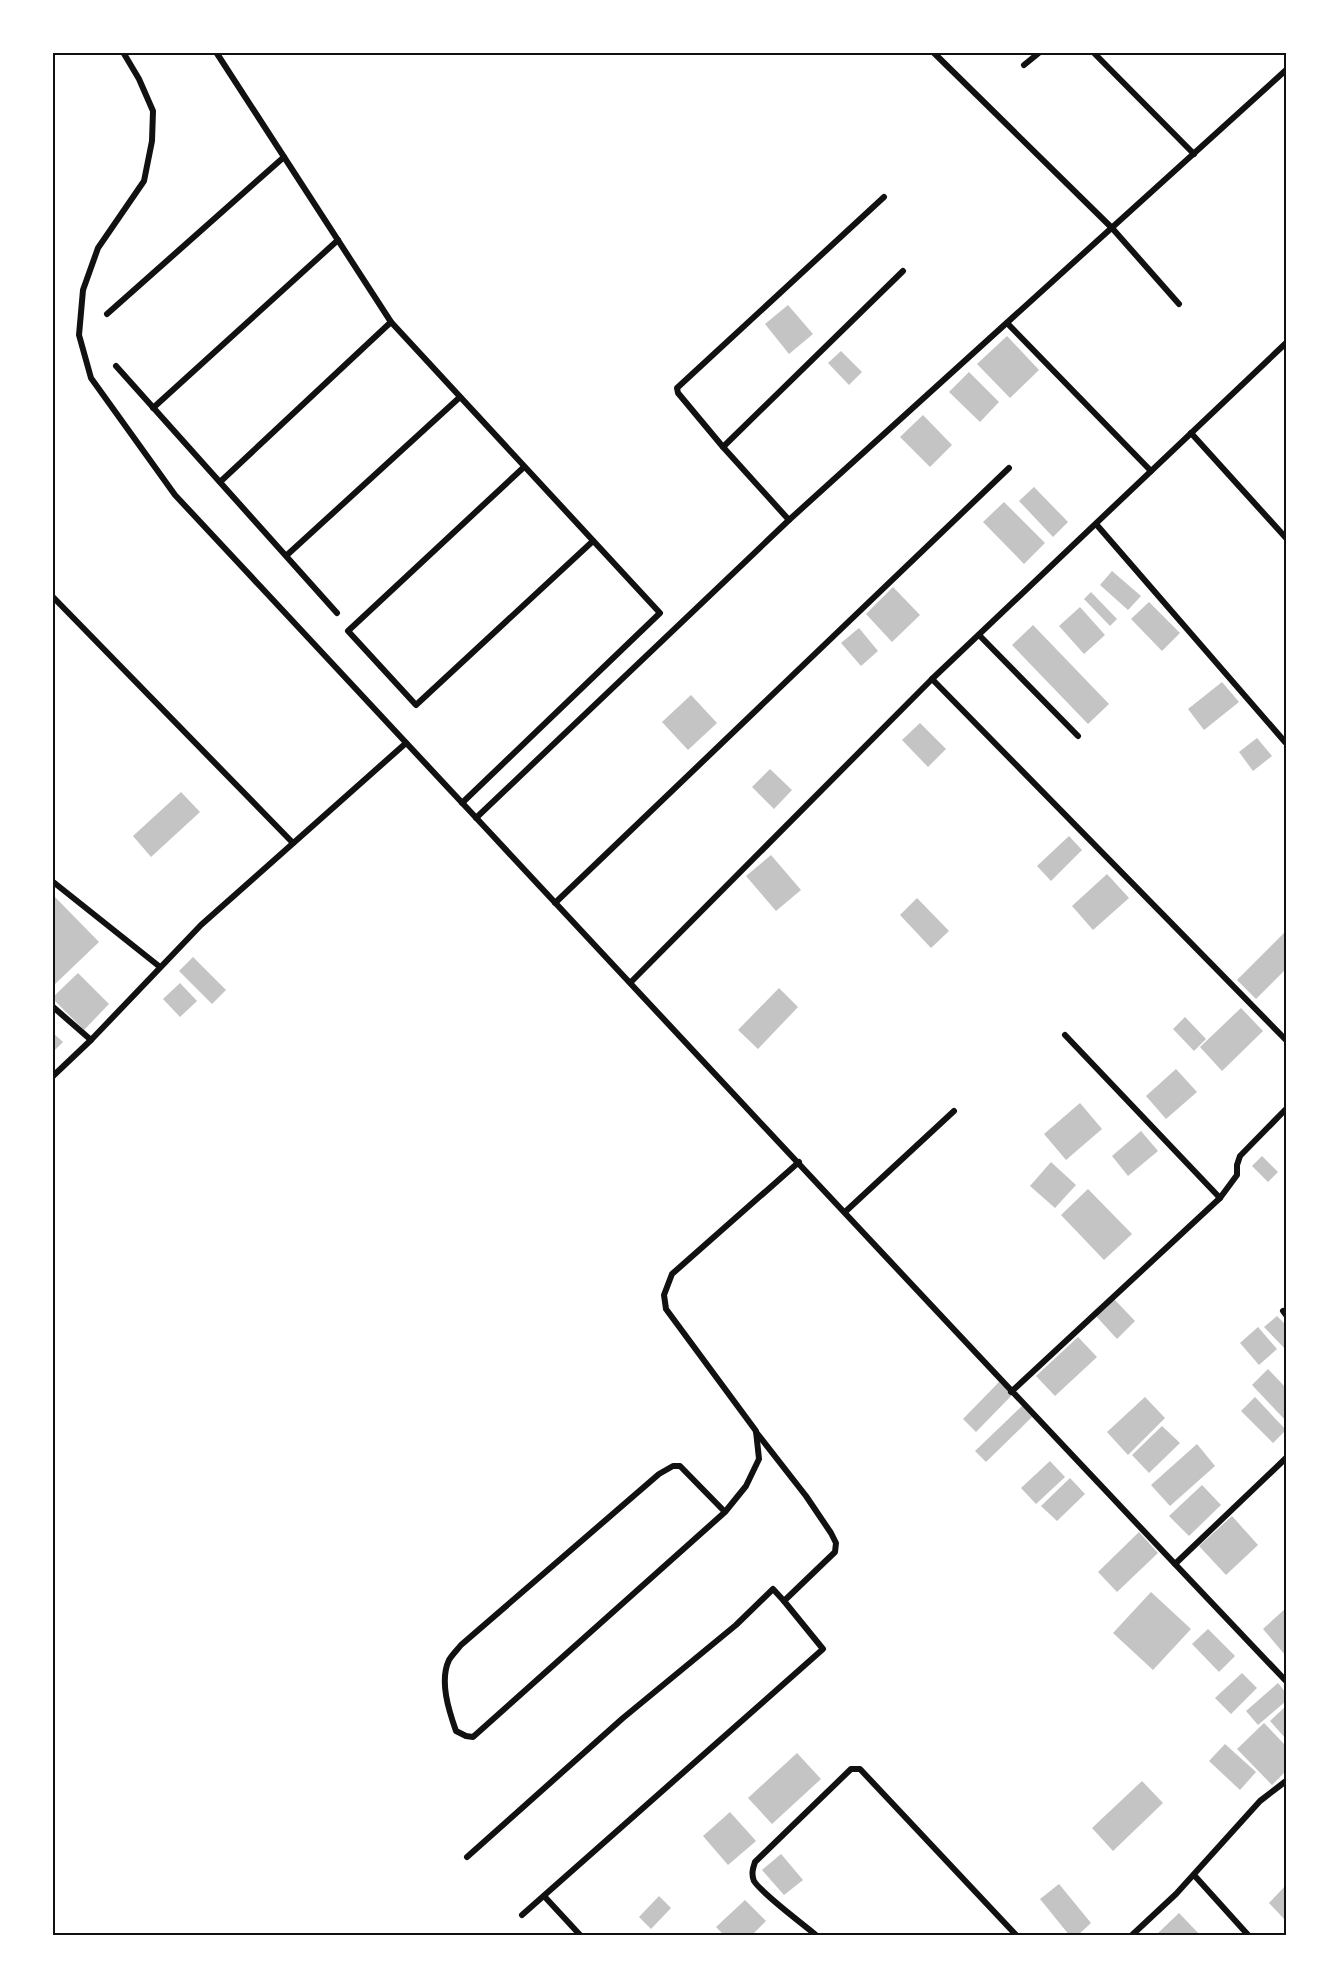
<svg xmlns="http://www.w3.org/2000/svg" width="1339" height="1988" font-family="Manrope,sans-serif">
<rect width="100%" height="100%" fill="#fff"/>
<g fill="#c4c4c4">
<polygon points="788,305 813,334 789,354 765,324"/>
<polygon points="1007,336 1039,370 1010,398 977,364"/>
<polygon points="841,351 862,372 849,385 828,363"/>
<polygon points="969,372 999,402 980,422 949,392"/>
<polygon points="923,415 952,445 930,467 900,437"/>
<polygon points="1034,487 1068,522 1053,537 1019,501"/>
<polygon points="1004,502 1045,543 1024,564 983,522"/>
<polygon points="1112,571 1141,596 1128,610 1100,585"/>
<polygon points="893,587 920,615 892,642 866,614"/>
<polygon points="1091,592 1117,619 1110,626 1084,599"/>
<polygon points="1149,602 1180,633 1162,651 1131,619"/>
<polygon points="1080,607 1105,635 1084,654 1059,626"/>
<polygon points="1033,625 1109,704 1088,724 1012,645"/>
<polygon points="859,628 878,651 861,666 841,643"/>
<polygon points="1222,682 1239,702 1204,730 1188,709"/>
<polygon points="691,695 717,723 688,750 662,722"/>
<polygon points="920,723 946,749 928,767 902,740"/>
<polygon points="1257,738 1272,756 1253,771 1239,752"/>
<polygon points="770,769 792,790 774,809 752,787"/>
<polygon points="181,792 200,812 151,857 133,836"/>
<polygon points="1069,836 1082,850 1051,881 1037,866"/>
<polygon points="771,855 801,890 776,911 746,876"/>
<polygon points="1107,874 1129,898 1093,930 1072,906"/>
<polygon points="54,896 99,942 52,987 52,897"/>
<polygon points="917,898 949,931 931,948 900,915"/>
<polygon points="1286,931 1286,969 1256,999 1237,980"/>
<polygon points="193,957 226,990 212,1004 179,971"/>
<polygon points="78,973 109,1004 84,1030 52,998"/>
<polygon points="180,983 197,1001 180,1017 163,999"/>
<polygon points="779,988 798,1007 758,1049 738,1030"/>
<polygon points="1241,1008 1263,1031 1222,1071 1200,1047"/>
<polygon points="1185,1017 1206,1039 1194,1051 1173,1029"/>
<polygon points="52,1032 63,1042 52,1053"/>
<polygon points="1176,1069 1197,1092 1166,1119 1146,1096"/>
<polygon points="1080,1103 1102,1129 1066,1160 1044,1134"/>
<polygon points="1141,1131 1158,1151 1128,1176 1112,1156"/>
<polygon points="1262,1156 1278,1172 1268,1182 1252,1166"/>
<polygon points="1051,1162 1076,1185 1055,1208 1030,1186"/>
<polygon points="1088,1189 1132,1234 1104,1260 1061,1215"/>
<polygon points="1114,1299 1135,1321 1117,1339 1096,1316"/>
<polygon points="1277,1316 1286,1325 1286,1350 1264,1327"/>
<polygon points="1258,1327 1277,1349 1259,1365 1240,1343"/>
<polygon points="1078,1337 1097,1357 1055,1396 1036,1376"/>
<polygon points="1268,1369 1286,1388 1286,1421 1252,1385"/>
<polygon points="999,1382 1012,1395 976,1432 963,1419"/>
<polygon points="1145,1397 1165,1418 1128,1455 1107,1432"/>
<polygon points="1255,1397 1286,1430 1273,1443 1241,1411"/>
<polygon points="1022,1406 1032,1417 986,1462 975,1451"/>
<polygon points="1162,1426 1180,1443 1149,1473 1132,1455"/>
<polygon points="1197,1444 1215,1466 1170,1506 1151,1485"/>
<polygon points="1050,1461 1065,1477 1036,1504 1021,1488"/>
<polygon points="1070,1478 1085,1494 1057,1521 1041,1506"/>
<polygon points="1202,1485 1221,1505 1189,1536 1169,1516"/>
<polygon points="1232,1516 1258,1545 1226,1575 1199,1546"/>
<polygon points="1139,1532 1158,1553 1117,1592 1098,1572"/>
<polygon points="1151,1592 1191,1629 1153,1670 1113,1633"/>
<polygon points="1286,1608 1286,1656 1263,1629"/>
<polygon points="1208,1629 1235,1656 1219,1672 1192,1644"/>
<polygon points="1242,1673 1257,1688 1231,1714 1215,1698"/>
<polygon points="1278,1683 1286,1693 1286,1701 1258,1725 1246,1711"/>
<polygon points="1286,1706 1286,1739 1270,1721"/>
<polygon points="1264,1723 1286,1746 1286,1771 1272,1785 1237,1749"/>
<polygon points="1225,1744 1256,1772 1240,1790 1209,1761"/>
<polygon points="797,1753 821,1779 772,1824 748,1798"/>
<polygon points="1142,1781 1163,1803 1113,1851 1092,1828"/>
<polygon points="730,1812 756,1841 728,1865 703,1836"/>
<polygon points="781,1854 803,1880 784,1895 762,1870"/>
<polygon points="1059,1884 1091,1923 1077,1936 1070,1936 1040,1899"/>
<polygon points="1286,1885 1286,1921 1269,1903"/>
<polygon points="659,1896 671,1908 651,1929 639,1917"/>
<polygon points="745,1900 766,1921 751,1936 725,1936 716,1927"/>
<polygon points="1179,1913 1201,1936 1155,1936"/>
</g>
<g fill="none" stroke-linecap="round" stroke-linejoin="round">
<g stroke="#111" stroke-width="6">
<path d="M123 52 139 79 153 111 152 141 144 181 98 248 83 290 79 335 91 378 175 495C545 891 913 1289 1286 1681"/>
<polyline points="216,52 391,322 660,613 462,803"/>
<polyline points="933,52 1112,228 1179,304"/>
<polyline points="1093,52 1194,154"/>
<polyline points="1024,65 1040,52"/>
<polyline points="107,314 284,157"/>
<polyline points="1007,323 1151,471"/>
<polyline points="116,366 337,613"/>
<polyline points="153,408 338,240"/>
<polyline points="1191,433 1286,538"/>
<polyline points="723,447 903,271"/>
<polyline points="524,467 348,631 416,705 593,541"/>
<polyline points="220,482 391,322"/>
<polyline points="789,520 723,447 678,393 677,388 884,197"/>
<polyline points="1096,524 1285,742"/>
<polyline points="287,555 460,397"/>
<polyline points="52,596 293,843"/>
<polyline points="979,635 1078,736"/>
<polyline points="932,679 1286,1040"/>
<polyline points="476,818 789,520 1286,70"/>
<polyline points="52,881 160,967"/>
<polyline points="555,903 1009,468"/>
<polyline points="631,982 932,679 1286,343"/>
<polyline points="52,1006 91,1040"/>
<polyline points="1065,1035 1220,1198"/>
<polyline points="52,1077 91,1040 201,925 406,743"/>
<polyline points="845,1212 954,1111"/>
<polyline points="1283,1311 1286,1315"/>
<polyline points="1011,1392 1220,1198 1237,1175 1237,1165 1240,1156 1286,1109"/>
<path d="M725 1512 680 1466H673L659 1474 461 1645C457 1650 452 1655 449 1660 439 1681 449 1711 456 1731L466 1736 473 1737 725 1512 746 1486 759 1459 756 1431 666 1309 664 1295 672 1274 799 1162"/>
<polyline points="1175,1564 1286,1458"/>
<polyline points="467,1857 623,1718 736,1625 773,1589 784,1601 835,1552 836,1543 831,1533 806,1496 756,1432"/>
<polyline points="1194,1875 1249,1936"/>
<polyline points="544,1896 581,1936"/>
<polyline points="522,1915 823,1649 784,1601"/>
<path d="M817 1936C802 1923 763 1895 754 1881 751 1874 753 1868 755 1862L851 1769H860L1017 1936"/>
<polyline points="1131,1936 1176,1894 1260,1801 1286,1781"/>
</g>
</g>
<rect width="1339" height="1988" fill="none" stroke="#ffffff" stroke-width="108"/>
<rect x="54" y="54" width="1231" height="1880" fill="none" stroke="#111" stroke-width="2"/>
</svg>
